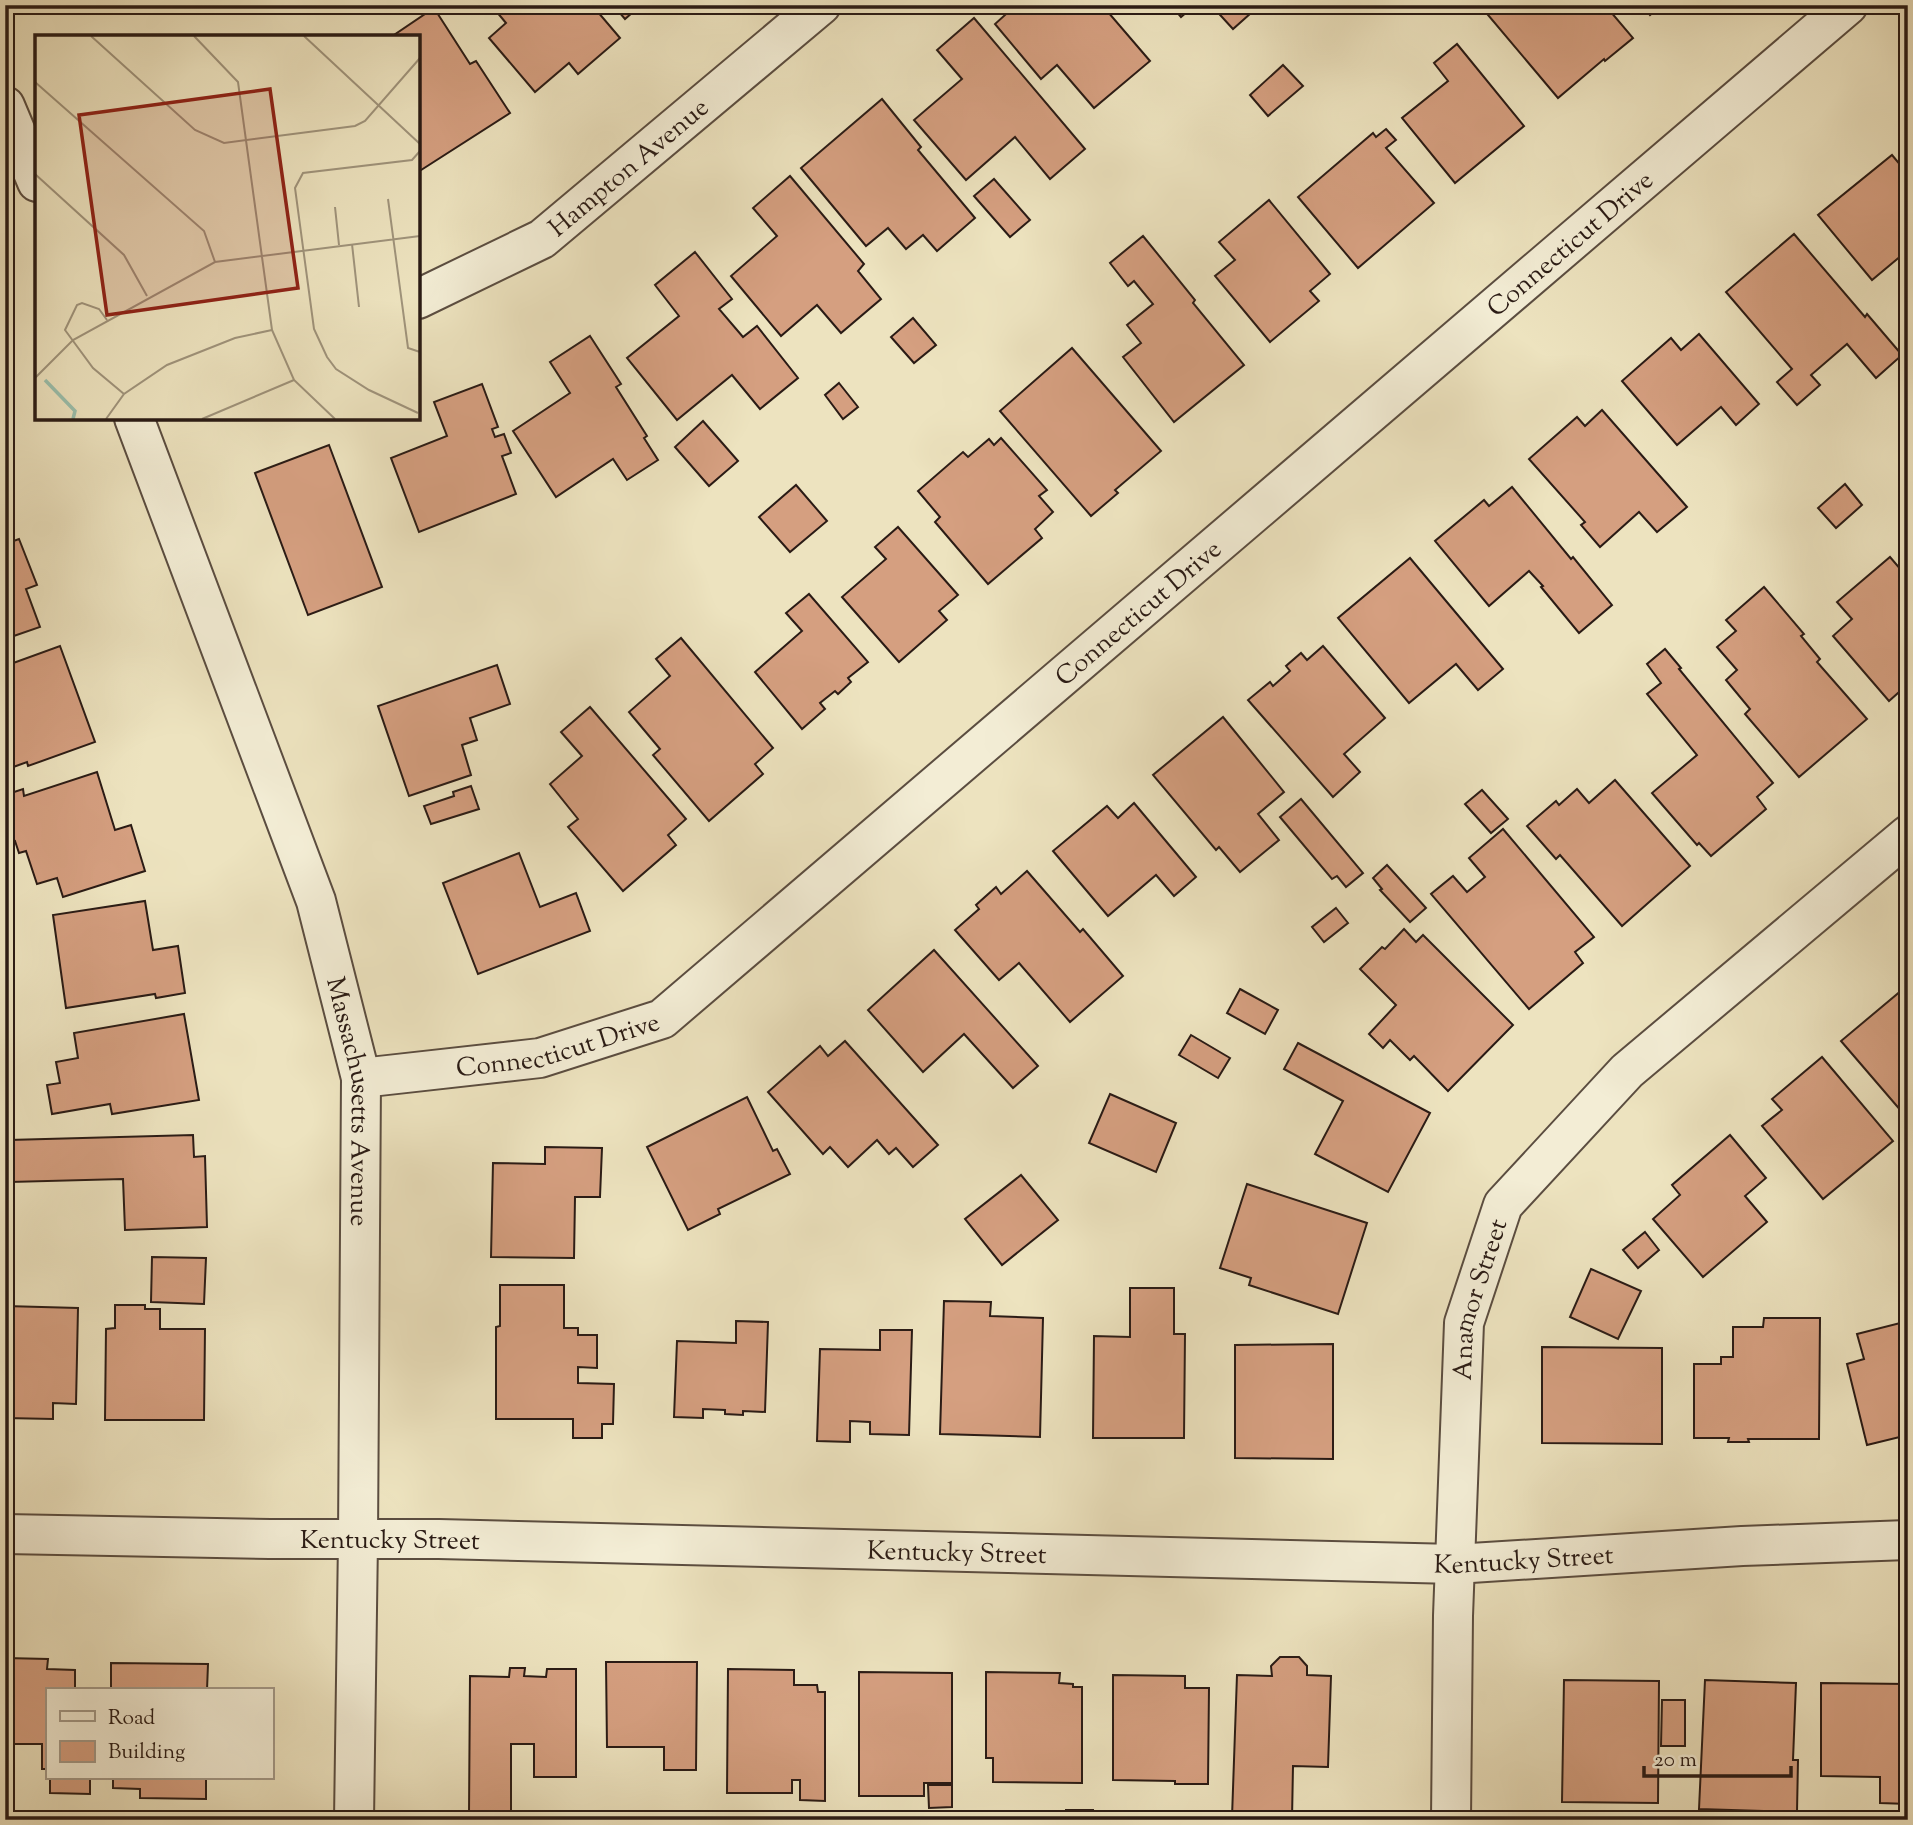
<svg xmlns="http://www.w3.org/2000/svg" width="1913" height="1825" font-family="'Sorts Mill Goudy',serif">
<rect width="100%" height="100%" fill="#ede3bf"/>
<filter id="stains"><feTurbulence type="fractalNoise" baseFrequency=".00286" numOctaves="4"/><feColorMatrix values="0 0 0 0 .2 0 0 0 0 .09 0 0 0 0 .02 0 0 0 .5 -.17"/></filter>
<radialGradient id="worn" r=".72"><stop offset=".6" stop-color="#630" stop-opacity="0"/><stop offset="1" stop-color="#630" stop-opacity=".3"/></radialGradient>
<g fill="#d59f80" stroke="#2a1b15" stroke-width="2">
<polygon points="491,5 592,5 620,38 578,74 569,63 535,92 489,38 506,23"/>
<polygon points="613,5 641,5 625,19"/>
<polygon points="1016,5 1102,5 1150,61 1094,108 1057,65 1041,79 995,24"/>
<polygon points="1171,5 1195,5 1181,17"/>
<polygon points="1211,5 1260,5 1233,29"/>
<polygon points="1487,5 1605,5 1633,38 1605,61 1604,59 1558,98 1483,9"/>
<polygon points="1642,5 1662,5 1650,15"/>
<polygon points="434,8 470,64 476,61 510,113 418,172 418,37 391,37"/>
<polygon points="974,18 1085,149 1050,179 1015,137 966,180 914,120 962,79 937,50"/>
<polygon points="1457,44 1524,126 1455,183 1402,118 1448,81 1434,63"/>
<polygon points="1283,65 1303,86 1268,116 1250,95"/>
<polygon points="882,99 921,147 918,150 975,218 937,251 923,235 906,249 888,228 866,246 801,168"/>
<polygon points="1386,129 1396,140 1386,148 1434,203 1358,268 1298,197 1373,133 1376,137"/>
<polygon points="1892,155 1908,174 1908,250 1872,280 1818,215"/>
<polygon points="790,176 864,264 858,271 881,299 841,333 817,305 781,336 731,276 777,236 753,208"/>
<polygon points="994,179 1030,220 1010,237 974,196"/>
<polygon points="1269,200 1330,274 1310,291 1319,301 1270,342 1215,276 1235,260 1219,242"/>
<polygon points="1794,234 1865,317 1867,314 1902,355 1876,378 1847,344 1811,375 1820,385 1797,405 1777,382 1792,369 1726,292"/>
<polygon points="1143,236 1195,300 1193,303 1244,365 1174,422 1123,357 1141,343 1127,325 1153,304 1134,281 1128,286 1110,263"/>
<polygon points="695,252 732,299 719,309 743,337 757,326 798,378 760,409 732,375 677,420 627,358 679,316 655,285"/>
<polygon points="913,318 936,345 914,363 891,337"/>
<polygon points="1699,334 1759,404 1736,425 1721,407 1677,445 1622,381 1671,338 1681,350"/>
<polygon points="590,336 621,384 616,387 647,436 644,438 658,460 627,480 613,459 556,497 513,431 570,393 550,362"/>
<polygon points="1072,348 1161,451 1115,490 1118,493 1091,516 1000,411"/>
<polygon points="839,383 858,407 843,419 825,395"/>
<polygon points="482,384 498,427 492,429 495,437 504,434 511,453 502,456 516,494 419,532 391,458 447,436 434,402"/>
<polygon points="1602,410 1687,507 1657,532 1639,512 1600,547 1581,525 1585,522 1529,459 1577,417 1585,426"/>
<polygon points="703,421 738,461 709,486 675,447"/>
<polygon points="1001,438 1047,490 1039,496 1053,512 1035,529 1042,538 988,584 935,522 940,517 918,491 963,452 968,457 989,439 994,445"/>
<polygon points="329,445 382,587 308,615 255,473"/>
<polygon points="1845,484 1862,505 1836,528 1818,508"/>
<polygon points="796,485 827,521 790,552 759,517"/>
<polygon points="1512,487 1571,559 1573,557 1612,605 1579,633 1541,587 1543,586 1529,571 1489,606 1435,541 1484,500 1489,506"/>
<polygon points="5,498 12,516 5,519"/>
<polygon points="898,527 958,595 939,611 947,620 899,662 842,597 886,559 875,547"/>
<polygon points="19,539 37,585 26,589 40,627 5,639 5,544"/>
<polygon points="1890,557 1908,578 1908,684 1889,701 1833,636 1852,619 1837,602"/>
<polygon points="1410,558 1503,669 1478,690 1456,664 1409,703 1338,618"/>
<polygon points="1764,587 1804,634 1801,636 1820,659 1817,662 1867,719 1799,777 1745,714 1750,709 1726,680 1737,670 1717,647 1736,631 1726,620"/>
<polygon points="809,594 868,662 848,678 851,682 838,694 835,691 820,703 825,709 802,729 755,672 802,631 786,613"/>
<polygon points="681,638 773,748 755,764 763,774 709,821 653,755 660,749 629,712 670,676 656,659"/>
<polygon points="60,646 95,742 28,766 27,762 5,770 5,666"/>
<polygon points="1323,646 1385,718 1344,754 1360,772 1333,797 1248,700 1270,682 1273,686 1290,671 1286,666 1301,653 1307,660"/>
<polygon points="1665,649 1681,668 1679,669 1773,783 1757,797 1766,809 1711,856 1699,843 1697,845 1652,793 1697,755 1647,694 1661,683 1647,664"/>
<polygon points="497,665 510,704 470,718 477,740 462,745 471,775 409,796 378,706"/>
<polygon points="590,707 686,819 668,835 676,845 623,891 568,827 578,819 550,784 582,756 561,732"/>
<polygon points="1223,717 1284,792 1258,814 1279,840 1240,872 1219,847 1216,850 1153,775"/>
<polygon points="97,772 115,830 131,825 145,871 63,897 57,878 37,884 26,851 19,853 15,841 5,845 5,795 23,789 24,796"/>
<polygon points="1615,780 1690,866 1622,926 1560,855 1556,859 1527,826 1556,801 1559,805 1577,789 1589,803"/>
<polygon points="471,786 479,809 431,824 424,806 454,796 453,792"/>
<polygon points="1482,790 1508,819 1491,833 1465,804"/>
<polygon points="1301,799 1363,873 1346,887 1337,876 1332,879 1280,817"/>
<polygon points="1134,803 1196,877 1174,896 1156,875 1108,916 1053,851 1107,806 1118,818"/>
<polygon points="1503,829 1594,937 1575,952 1583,963 1529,1009 1431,894 1453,876 1467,892 1485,877 1469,858"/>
<polygon points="519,853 540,907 576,893 590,931 478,974 443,883"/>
<polygon points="1387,865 1426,908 1410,922 1380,890 1382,889 1373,878"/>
<polygon points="1027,871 1080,932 1083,929 1123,976 1070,1022 1019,963 999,980 955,930 979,909 976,905 996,887 1001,894"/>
<polygon points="145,901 153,950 178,946 185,993 156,998 155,994 66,1008 53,915"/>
<polygon points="1336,908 1348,923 1324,942 1312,927"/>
<polygon points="1404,929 1416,942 1423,935 1513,1025 1448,1091 1414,1056 1410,1060 1390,1040 1383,1048 1369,1034 1396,1005 1360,969 1382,947 1385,949"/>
<polygon points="934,950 1038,1066 1013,1088 964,1034 923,1072 868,1010"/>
<polygon points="1908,985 1908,1119 1841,1041"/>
<polygon points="1240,989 1278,1010 1265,1034 1227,1013"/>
<polygon points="184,1014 199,1100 112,1114 110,1104 52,1114 47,1085 60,1083 56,1062 78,1058 74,1033"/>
<polygon points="1191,1035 1230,1058 1218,1078 1179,1055"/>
<polygon points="845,1041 938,1145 913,1167 896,1148 889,1154 877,1140 848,1167 830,1147 823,1154 768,1092 820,1046 828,1056"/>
<polygon points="1298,1043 1430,1113 1388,1192 1315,1154 1343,1101 1284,1069"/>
<polygon points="1822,1057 1893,1141 1823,1199 1762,1126 1782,1110 1772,1099"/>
<polygon points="1110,1094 1176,1123 1156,1172 1089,1143"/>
<polygon points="747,1097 773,1151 777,1149 790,1174 718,1209 720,1214 688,1230 647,1147"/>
<polygon points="193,1135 194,1157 205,1156 207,1227 125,1230 123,1179 10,1182 9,1140"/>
<polygon points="1730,1135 1766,1178 1745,1196 1767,1222 1703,1277 1653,1219 1680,1195 1672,1185"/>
<polygon points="545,1147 602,1148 600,1197 575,1197 574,1258 491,1257 493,1163 545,1164"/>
<polygon points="1021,1175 1058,1220 1002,1265 965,1219"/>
<polygon points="1247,1184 1367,1223 1338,1314 1249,1285 1251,1278 1220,1268"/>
<polygon points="1645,1232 1659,1250 1638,1268 1623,1250"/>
<polygon points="152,1257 206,1258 204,1304 151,1302"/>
<polygon points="1591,1269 1641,1291 1618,1339 1570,1317"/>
<polygon points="500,1285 564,1285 564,1328 578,1328 578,1335 597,1335 597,1368 578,1367 578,1383 614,1384 613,1424 602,1424 602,1438 573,1438 573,1419 496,1419 496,1327 500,1326"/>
<polygon points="1130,1288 1174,1288 1174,1334 1185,1334 1184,1438 1093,1438 1094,1336 1130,1337"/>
<polygon points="944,1301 991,1302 990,1316 1043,1318 1040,1437 940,1434"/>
<polygon points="115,1305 145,1305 145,1309 160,1309 160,1329 205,1329 204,1420 105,1420 106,1329 115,1328"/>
<polygon points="5,1306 78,1308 76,1404 53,1403 53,1419 5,1418"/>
<polygon points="1764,1318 1820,1318 1819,1439 1748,1439 1749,1442 1728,1442 1729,1438 1694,1438 1694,1364 1721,1364 1721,1357 1733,1357 1733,1327 1763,1327"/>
<polygon points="736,1321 768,1322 765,1412 743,1411 743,1415 725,1414 725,1410 703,1409 703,1418 674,1417 677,1341 736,1343"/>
<polygon points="1908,1321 1908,1435 1867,1445 1847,1364 1864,1359 1857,1334"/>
<polygon points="880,1330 912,1330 909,1435 870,1434 870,1422 850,1421 850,1442 817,1441 820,1349 880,1350"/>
<polygon points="1333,1344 1333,1459 1235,1458 1235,1345"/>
<polygon points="1542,1347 1662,1348 1662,1444 1542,1443"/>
<polygon points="1280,1657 1299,1657 1307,1666 1307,1675 1331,1676 1328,1767 1293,1766 1292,1819 1232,1817 1237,1675 1272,1676 1271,1666"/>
<polygon points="5,1658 48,1659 47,1669 75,1670 75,1690 47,1690 47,1769 42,1769 42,1744 5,1744"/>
<polygon points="606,1662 697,1662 696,1770 664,1770 664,1747 607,1747"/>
<polygon points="111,1663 208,1664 207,1690 111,1690"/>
<polygon points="510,1668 525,1668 524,1676 546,1677 547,1669 576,1669 576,1777 534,1777 534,1744 511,1744 511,1814 469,1814 470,1676 509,1677"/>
<polygon points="728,1669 794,1670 794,1685 817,1685 818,1692 825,1692 825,1801 800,1800 800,1780 792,1780 792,1793 727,1793"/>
<polygon points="859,1672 952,1673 952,1783 924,1783 924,1796 859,1796"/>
<polygon points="986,1672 1060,1673 1059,1683 1073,1684 1073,1687 1082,1687 1082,1783 993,1782 993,1758 986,1758"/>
<polygon points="1113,1675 1185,1676 1185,1688 1209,1688 1208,1784 1175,1784 1175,1781 1113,1780"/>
<polygon points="1564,1680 1659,1681 1658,1803 1562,1802"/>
<polygon points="1705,1680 1796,1683 1793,1760 1798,1760 1797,1812 1699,1809"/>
<polygon points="1821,1683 1908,1684 1908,1804 1880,1803 1880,1777 1821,1776"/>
<polygon points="1662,1700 1685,1700 1685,1746 1661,1746"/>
<polygon points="50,1778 90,1778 90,1794 50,1793"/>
<polygon points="113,1778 206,1778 206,1799 140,1798 140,1789 113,1788"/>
<polygon points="928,1785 952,1785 952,1807 929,1808"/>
<rect x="1066" y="1810" width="27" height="10"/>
<polygon points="1215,1812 1220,1820 1203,1820"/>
<polygon points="33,1814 88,1815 88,1820 33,1820"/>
</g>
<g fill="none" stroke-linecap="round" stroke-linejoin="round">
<defs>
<g id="minor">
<polyline points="5,106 37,182"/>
<path id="s1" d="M418 299 542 239 821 5"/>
<path id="s2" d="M134 418 316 901 361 1078 358 1540 354 1820"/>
<path id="s3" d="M361 1078 540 1058 662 1019 1848 5"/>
<path id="s4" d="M5 1534 270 1539H439L1455 1564 1742 1546 1908 1540"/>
<path id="s5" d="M1451 1820 1453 1616 1464 1323 1503 1205 1627 1071 1908 835"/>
</g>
</defs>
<use href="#minor" stroke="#5b4d40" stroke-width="42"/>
<use href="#minor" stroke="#f3edd5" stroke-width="38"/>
</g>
<g text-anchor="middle" stroke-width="5" stroke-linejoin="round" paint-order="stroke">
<g font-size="26" fill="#2a1b15" stroke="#f3edd5">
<text dy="9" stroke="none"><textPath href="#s1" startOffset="250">Hampton Avenue</textPath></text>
<text dy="9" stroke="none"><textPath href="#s3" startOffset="1502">Connecticut Drive</textPath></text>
<text dy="9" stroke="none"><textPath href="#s3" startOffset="934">Connecticut Drive</textPath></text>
<text dy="9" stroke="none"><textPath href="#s3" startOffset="200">Connecticut Drive</textPath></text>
<text dy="9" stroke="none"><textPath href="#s2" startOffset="721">Massachusetts Avenue</textPath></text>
<text dy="9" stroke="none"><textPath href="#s5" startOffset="523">Anamor Street</textPath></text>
<text dy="9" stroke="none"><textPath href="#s4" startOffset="385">Kentucky Street</textPath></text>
<text dy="9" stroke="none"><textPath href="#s4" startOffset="952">Kentucky Street</textPath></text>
<text dy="9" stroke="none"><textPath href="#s4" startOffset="1519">Kentucky Street</textPath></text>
</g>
</g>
<g transform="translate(35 35)">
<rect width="385" height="385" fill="#ede3bf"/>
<path fill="none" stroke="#9abfac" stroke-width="3.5" d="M10 345 40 376 38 384"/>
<path fill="none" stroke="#9f937b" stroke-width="2" d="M56 1 160 95 189 108 320 91 330 86 385 23M159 1 203 47 237 295 259 345 300 384M269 1 385 109M0 47 169 196 180 227M0 139 89 220 112 261M353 164 373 313 385 317M300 172 304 210M317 209 324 272M72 285 64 274 47 268 42 270 30 295 58 333 89 359M0 343 38 305 180 227 385 201M383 378 334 355 301 334 292 322 279 294 260 153 268 138 377 125 385 116M71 384 89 359 132 330 200 303 237 295M167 384 259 345"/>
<path fill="#8f2418" fill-opacity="0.15" stroke="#8f2418" stroke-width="3.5" d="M235 54 263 253 72 280 44 80Z"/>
<rect width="385" height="385" fill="none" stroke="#2a1b15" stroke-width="3.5"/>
</g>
<rect width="1913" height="1825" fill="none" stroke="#ede3bf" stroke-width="28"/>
<rect x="7" y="7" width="1899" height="1811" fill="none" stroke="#2a1b15" stroke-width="3.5"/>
<rect x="14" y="14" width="1885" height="1797" fill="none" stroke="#2a1b15" stroke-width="2"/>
<rect x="46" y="1688" width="228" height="91" fill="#f3edd5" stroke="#a39988" stroke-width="2"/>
<rect x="60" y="1711" width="35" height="10" fill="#f3edd5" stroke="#a39988" stroke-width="2"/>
<text x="108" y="1724" font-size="21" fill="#2a1b15">Road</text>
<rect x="60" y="1741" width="35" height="21" fill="#d59f80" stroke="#a39988" stroke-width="2"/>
<text x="108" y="1758" font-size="21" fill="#2a1b15">Building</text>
<path d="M1644 1766v10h147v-10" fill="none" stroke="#2a1b15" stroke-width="3.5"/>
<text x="1654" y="1766" font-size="21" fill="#2a1b15" stroke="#f3edd5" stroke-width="5" paint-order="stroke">20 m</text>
<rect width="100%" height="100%" filter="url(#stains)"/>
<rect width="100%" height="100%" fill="url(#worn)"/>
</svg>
